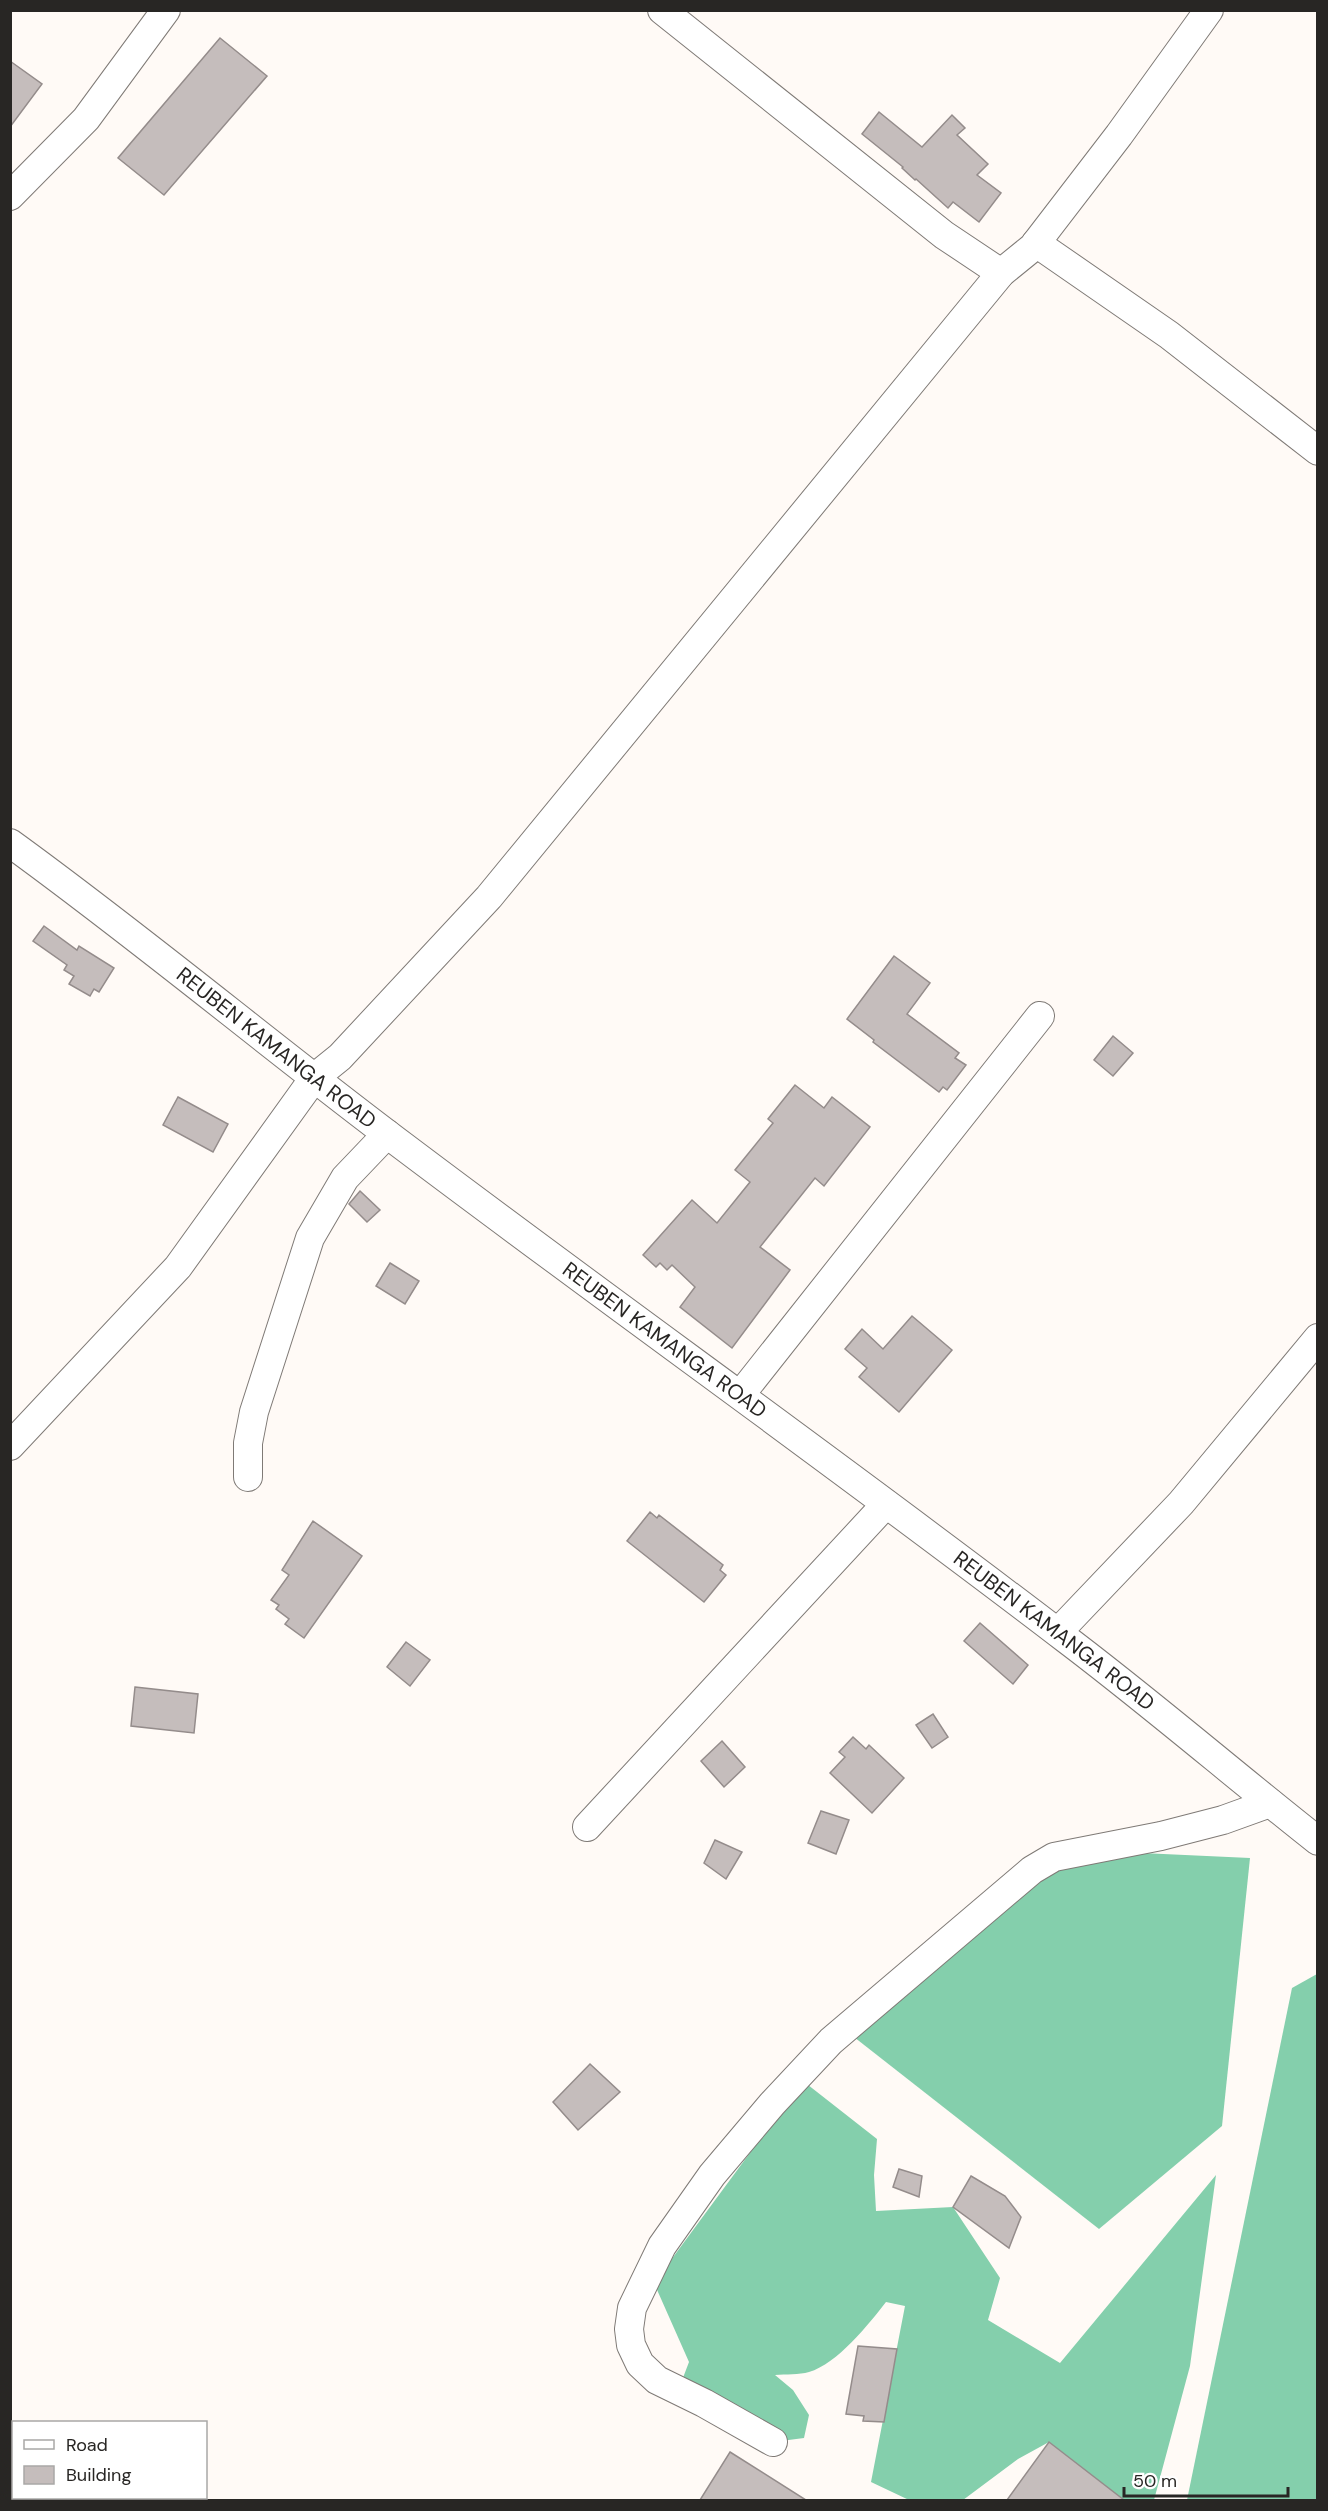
<svg xmlns="http://www.w3.org/2000/svg" width="1328" height="2511" font-family="'DM Sans',sans-serif">
<rect width="100%" height="100%" fill="#fffaf6"/>
<g fill="#84cfac">
<polygon points="1120,1852 1250,1858 1222,2126 1099,2229 845,2030 1052,1864"/>
<polygon points="1317,1974 1317,2500 1187,2500 1292,1988"/>
<path d="M803 2081 877 2139 874 2175 876 2211 953 2207 1000 2278 988 2320 1060 2363 1216 2175 1190 2366 1154 2500H1124L1049 2442 1018 2459 963 2500H909L871 2482 905 2306 886 2302C869 2324 837 2364 809 2372 799 2375 786 2374 775 2375L793 2390 809 2415 804 2438 773 2442 681 2383 689 2362 654 2283Z"/>
</g>
<g fill="#c5bdbc" stroke="#948c8b" stroke-width="1.5">
<polygon points="220,38 267,76 164,195 118,158"/>
<polygon points="10,61 42,84 10,127"/>
<polygon points="879,112 922,147 952,115 965,128 957,135 988,164 977,175 1001,193 979,222 953,202 948,208 916,179 915,180 902,168 903,167 862,134"/>
<polygon points="44,926 77,950 79,946 114,968 99,992 94,989 90,996 69,984 74,976 64,970 67,965 33,941"/>
<polygon points="894,956 930,983 907,1014 959,1053 955,1058 966,1065 947,1090 943,1087 939,1092 873,1042 874,1040 847,1019"/>
<polygon points="1113,1036 1133,1053 1113,1076 1094,1060"/>
<polygon points="795,1085 824,1108 832,1097 870,1127 824,1186 815,1178 760,1247 790,1270 732,1348 680,1307 695,1287 672,1265 667,1270 660,1263 656,1267 643,1255 692,1200 717,1223 750,1182 735,1170 773,1123 768,1119"/>
<polygon points="178,1097 228,1124 213,1152 163,1125"/>
<polygon points="360,1191 380,1210 367,1222 349,1204"/>
<polygon points="390,1263 419,1281 405,1304 376,1286"/>
<polygon points="912,1316 952,1350 899,1412 859,1377 867,1368 845,1349 862,1329 883,1349"/>
<polygon points="650,1512 657,1518 659,1515 723,1565 720,1570 726,1575 704,1602 627,1541"/>
<polygon points="313,1521 362,1556 304,1638 285,1624 289,1619 276,1609 279,1605 271,1600 289,1575 282,1570"/>
<polygon points="980,1623 1028,1665 1013,1684 964,1641"/>
<polygon points="406,1642 430,1660 410,1686 387,1667"/>
<polygon points="135,1687 198,1694 194,1733 131,1726"/>
<polygon points="933,1714 948,1737 932,1748 916,1725"/>
<polygon points="853,1737 866,1749 869,1745 904,1778 872,1813 830,1773 845,1757 839,1752"/>
<polygon points="722,1741 745,1767 724,1787 701,1761"/>
<polygon points="821,1811 849,1820 836,1854 808,1843"/>
<polygon points="715,1840 742,1852 726,1879 704,1863"/>
<polygon points="590,2064 620,2092 578,2130 553,2102"/>
<polygon points="899,2169 922,2176 919,2197 893,2187"/>
<polygon points="971,2176 1005,2196 1021,2217 1009,2248 953,2207"/>
<polygon points="858,2346 897,2349 884,2422 863,2421 864,2416 846,2414"/>
<polygon points="1049,2442 1124,2500 1007,2500"/>
<polygon points="730,2452 806,2500 700,2500"/>
</g>
<g fill="none" stroke-linecap="round" stroke-linejoin="round">
<defs>
<g id="minor">
<polyline points="662,10 944,235 1001,273"/>
<polyline points="10,196 86,119 166,10"/>
<polyline points="1036,243 1169,335 1318,451"/>
<path id="s1" d="M10 843C144 940 271 1047 403 1146 623 1312 847 1471 1066 1639 1152 1704 1233 1774 1318 1841"/>
<polyline points="741,1394 1040,1016"/>
<polyline points="10,1446 178,1267 314,1078 340,1057 489,897 1001,273 1033,247 1119,135 1209,10"/>
<polyline points="248,1477 248,1443 254,1412 310,1238 345,1178 387,1134"/>
<polyline points="1058,1632 1181,1503 1318,1338"/>
<polyline points="587,1827 886,1504"/>
<polyline points="773,2442 704,2403 657,2380 640,2364 631,2345 629,2329 632,2308 662,2246 712,2175 772,2104 831,2041 1032,1870 1054,1857 1161,1836 1223,1820 1270,1803"/>
</g>
</defs>
<use href="#minor" stroke="#7f7a76" stroke-width="30"/>
<use href="#minor" stroke="#fff" stroke-width="28"/>
</g>
<g text-anchor="middle" stroke-width="6" stroke-linejoin="round" paint-order="stroke">
<g font-size="21" fill="#282624" stroke="#fff">
<text dy="7" stroke="none"><textPath href="#s1" startOffset="336">REUBEN KAMANGA ROAD</textPath></text>
<text dy="7" stroke="none"><textPath href="#s1" startOffset="822">REUBEN KAMANGA ROAD</textPath></text>
<text dy="7" stroke="none"><textPath href="#s1" startOffset="1308">REUBEN KAMANGA ROAD</textPath></text>
</g>
</g>
<rect width="1328" height="2511" fill="none" stroke="#282624" stroke-width="24"/>
<rect x="12" y="2421" width="195" height="78" fill="#ffffff" stroke="#a9a8a7" stroke-width="1.5"/>
<rect x="24" y="2440" width="30" height="9" fill="#ffffff" stroke="#a9a8a7" stroke-width="1.5"/>
<text x="66" y="2451" font-size="18" fill="#282624">Road</text>
<rect x="24" y="2466" width="30" height="18" fill="#c5bdbc" stroke="#a9a8a7" stroke-width="1.5"/>
<text x="66" y="2481" font-size="18" fill="#282624">Building</text>
<path d="M1124 2487v9h164v-9" fill="none" stroke="#282624" stroke-width="3"/>
<text x="1133" y="2487" font-size="18" fill="#282624" stroke="#ffffff" stroke-width="4.5" paint-order="stroke">50 m</text>
</svg>
